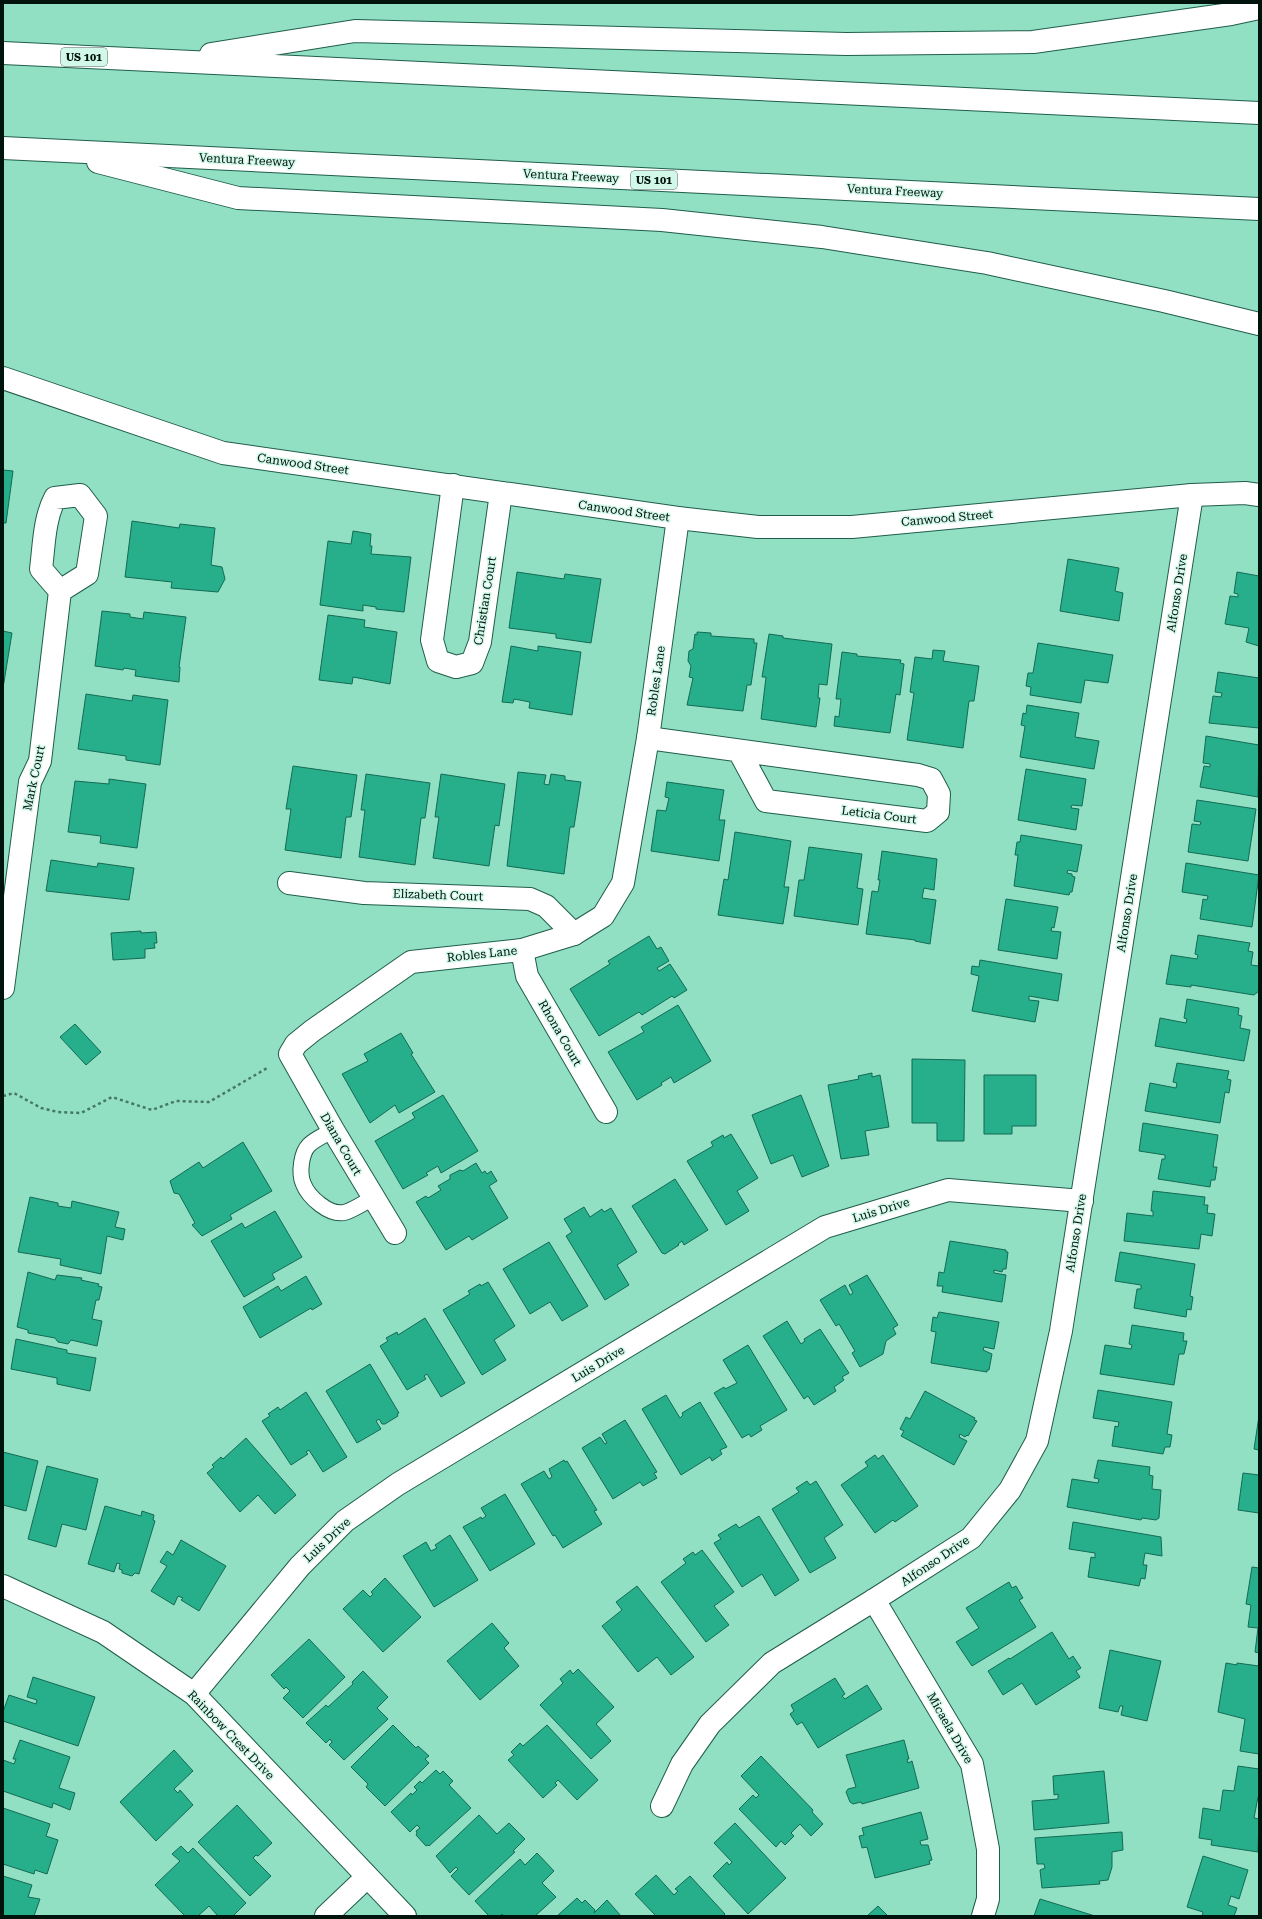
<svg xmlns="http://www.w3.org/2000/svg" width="1262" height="1919" font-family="'Roboto Serif',serif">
<rect width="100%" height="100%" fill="#91e0c4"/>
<g fill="#27ae8a" stroke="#136b54">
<polygon points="3,470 13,471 6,523 3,523"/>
<polygon points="132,521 179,528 180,524 215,528 211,565 222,567 225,579 218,592 171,588 172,582 125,577"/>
<polygon points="353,531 371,534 370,546 372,546 371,554 411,557 404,612 376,609 376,607 363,605 363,611 320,605 328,541 351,544"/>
<polygon points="1068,559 1119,568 1115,591 1123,593 1119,621 1060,611"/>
<polygon points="517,572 564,579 565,574 601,579 591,643 556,638 556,634 509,628"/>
<polygon points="1237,572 1259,576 1259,646 1246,642 1249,628 1225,624 1230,596 1238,597 1238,594 1234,593"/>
<polygon points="102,611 130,614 130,617 143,619 144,612 186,617 179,667 180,667 179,682 135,676 136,670 124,668 123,670 95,666"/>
<polygon points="328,615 365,620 364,627 397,632 390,684 353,677 352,684 319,680"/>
<polygon points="3,631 12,633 3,688"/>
<polygon points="697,632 711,633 711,636 754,639 754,643 757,643 751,685 747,685 743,711 687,705 693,678 689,677 691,666 688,661 689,651 693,649 695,634 697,635"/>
<polygon points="769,634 783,636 783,638 832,644 827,685 819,684 818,698 820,698 816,727 761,719 766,677 762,677"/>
<polygon points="1038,643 1113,655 1108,683 1085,680 1081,703 1030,695 1031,687 1026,686 1028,673 1033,673"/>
<polygon points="511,646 538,651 538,646 581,652 572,715 529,708 530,702 514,699 513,703 502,702"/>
<polygon points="933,650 945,651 943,661 979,666 974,701 969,701 963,748 907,740 914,693 910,692 915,657 932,659"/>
<polygon points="842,652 857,654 857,656 901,660 900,663 904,664 900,695 896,694 890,733 834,726 835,716 839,717 841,699 836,699"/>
<polygon points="1218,672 1259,678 1259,728 1209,723 1213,696 1221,697 1222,693 1215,692"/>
<polygon points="86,694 132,701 133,695 168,700 160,765 126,760 126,756 78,749"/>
<polygon points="1027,705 1079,713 1075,737 1099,741 1094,769 1020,757 1025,726 1021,725 1023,713 1026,714"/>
<polygon points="1206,736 1259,745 1258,797 1200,787 1204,766 1210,767 1210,764 1203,763"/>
<polygon points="293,766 357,775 351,817 346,817 341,858 285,850 291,809 286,809"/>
<polygon points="1026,769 1086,779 1082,806 1072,805 1071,808 1079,809 1076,830 1018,820"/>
<polygon points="518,772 546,775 544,784 549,785 551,774 565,776 565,780 581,782 574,827 570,827 564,874 507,866"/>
<polygon points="366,774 430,783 425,818 421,818 415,865 359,857 365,810 361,810"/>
<polygon points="441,774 505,784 499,826 495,825 489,866 433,858 439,817 435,817"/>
<polygon points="109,779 146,784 137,848 100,843 101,836 68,832 75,781 109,784"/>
<polygon points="667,782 724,790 719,820 725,820 719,861 651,851 657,810 666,811 669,798 665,797"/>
<polygon points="1197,800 1256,809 1248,861 1188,852 1192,824 1200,825 1201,822 1194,821"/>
<polygon points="735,832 791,841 784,887 789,887 783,924 718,915 724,879 728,880"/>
<polygon points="1021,835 1082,845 1077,872 1068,870 1067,873 1072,874 1072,876 1075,877 1072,892 1070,892 1069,895 1014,886 1018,855 1015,855 1017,842 1020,842"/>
<polygon points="809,847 862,854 857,888 863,889 858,925 794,916 799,880 804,880"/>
<polygon points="882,851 937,859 934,890 924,888 922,898 936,900 930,944 915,941 915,940 866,934 872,891 878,892 880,880 878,880"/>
<polygon points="51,860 97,867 98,863 134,868 129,900 46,891"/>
<polygon points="1186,863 1259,875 1252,927 1200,919 1203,899 1207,900 1208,896 1182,892"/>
<polygon points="1006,899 1058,907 1054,928 1052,927 1051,931 1061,932 1057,959 998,950"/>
<polygon points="141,931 141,933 156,932 157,943 154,943 155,948 145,949 145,958 113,960 111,933"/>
<polygon points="1198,935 1250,943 1248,951 1253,952 1251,965 1259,966 1259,991 1254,995 1191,985 1191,987 1166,984 1171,955 1197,959 1198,955 1195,954"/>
<polygon points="649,936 657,949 661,947 669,961 657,968 659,971 670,964 687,990 674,998 672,996 642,1015 639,1012 599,1036 570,989 610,964 608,961"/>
<polygon points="980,960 1062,974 1058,1001 1029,996 1029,1000 1039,1001 1035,1022 972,1011 979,976 971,974 972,966 979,967"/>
<polygon points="1187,999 1239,1008 1238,1015 1242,1016 1240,1028 1250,1030 1244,1061 1155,1046 1160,1018 1186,1023 1187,1019 1184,1018"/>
<polygon points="678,1005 711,1061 674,1083 671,1077 661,1083 662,1085 637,1100 608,1052 644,1032 641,1027"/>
<polygon points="75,1024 101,1052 86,1065 60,1037"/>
<polygon points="401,1033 413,1053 411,1054 435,1092 399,1113 395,1105 370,1123 342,1074 368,1061 364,1054"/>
<polygon points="912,1059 965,1060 964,1141 937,1141 937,1123 912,1123"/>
<polygon points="1177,1063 1229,1071 1227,1079 1231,1080 1229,1093 1225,1092 1220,1123 1145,1111 1150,1083 1176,1088 1177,1083 1173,1082"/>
<polygon points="872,1073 872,1077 880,1075 889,1127 865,1131 869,1155 841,1159 828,1085 859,1079 858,1076"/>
<polygon points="984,1075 1036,1075 1036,1126 1012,1126 1012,1134 984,1134"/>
<polygon points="443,1095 478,1151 441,1173 438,1166 426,1173 428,1175 403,1189 375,1141 415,1118 412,1113"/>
<polygon points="801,1095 829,1166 802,1177 793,1155 771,1164 752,1115"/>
<polygon points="1143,1123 1218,1135 1213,1167 1217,1167 1215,1180 1211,1180 1210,1187 1158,1179 1162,1159 1165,1159 1165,1155 1139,1151"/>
<polygon points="731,1134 758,1178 737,1191 749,1211 726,1225 687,1161 713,1146 711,1142 723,1135 724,1138"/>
<polygon points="243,1142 272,1191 230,1215 232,1219 202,1236 192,1225 195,1223 179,1194 174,1193 170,1181 199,1162 203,1168"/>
<polygon points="476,1163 482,1173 485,1171 487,1174 491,1171 497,1181 489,1186 508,1218 472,1240 469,1236 446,1250 416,1202 426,1196 428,1198 441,1190 438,1186 450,1179 450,1175 460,1170 463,1171"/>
<polygon points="675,1179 708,1230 684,1245 682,1241 678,1244 679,1245 665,1254 662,1253 632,1206"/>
<polygon points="1153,1191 1205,1197 1204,1205 1208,1205 1207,1213 1215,1214 1212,1236 1201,1234 1199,1249 1124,1241 1127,1213 1153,1216 1153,1211 1151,1211"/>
<polygon points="30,1197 58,1203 58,1206 71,1208 72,1201 119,1212 115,1227 125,1229 123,1240 107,1236 101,1274 60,1265 61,1259 18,1252"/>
<polygon points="584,1207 590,1217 602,1209 604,1212 611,1208 637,1252 617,1265 629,1285 605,1300 566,1236 572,1232 564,1219"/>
<polygon points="275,1211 302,1257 272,1274 275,1279 244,1297 211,1241 242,1223 245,1228"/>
<polygon points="950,1241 1006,1250 1006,1252 1008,1252 1006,1269 1003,1269 1002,1272 994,1270 994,1273 1006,1275 1002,1302 942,1292 943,1286 937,1286 939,1272 944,1273"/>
<polygon points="549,1242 588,1306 562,1321 550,1302 530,1314 503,1269"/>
<polygon points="1120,1252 1195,1264 1190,1296 1193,1297 1191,1310 1187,1309 1186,1317 1134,1308 1137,1289 1141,1289 1141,1285 1115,1281"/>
<polygon points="28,1272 55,1280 57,1275 82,1278 81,1280 99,1284 98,1286 102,1287 99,1300 96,1300 92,1319 102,1321 97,1346 71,1340 68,1344 58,1342 55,1338 28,1333 28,1330 17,1327"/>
<polygon points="867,1275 898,1325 893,1328 896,1334 886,1341 883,1354 860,1367 852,1353 855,1351 839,1324 836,1326 820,1300 845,1285 850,1295 853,1293 849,1285"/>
<polygon points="306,1276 322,1304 312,1310 311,1308 260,1338 243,1307 278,1286 281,1291"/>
<polygon points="488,1282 515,1326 494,1340 506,1360 482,1375 443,1310 470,1294 468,1291 480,1284 481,1286"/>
<polygon points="939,1312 999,1322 994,1349 984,1347 983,1350 992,1354 989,1370 987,1370 987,1372 931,1363 936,1332 931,1331 933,1317 937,1318"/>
<polygon points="425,1318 465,1383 441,1397 427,1374 424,1376 426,1379 407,1390 380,1346 388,1341 386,1338 397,1332 398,1335"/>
<polygon points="787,1321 801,1344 805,1341 804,1339 820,1329 849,1373 842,1377 844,1380 834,1387 836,1391 814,1405 808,1396 804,1399 763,1336"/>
<polygon points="1132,1325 1184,1333 1183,1341 1187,1341 1184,1354 1179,1354 1174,1385 1100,1374 1105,1345 1131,1349 1132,1345 1129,1344"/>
<polygon points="16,1339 67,1350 67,1353 96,1358 90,1391 57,1384 57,1378 11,1369"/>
<polygon points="748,1345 787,1410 760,1426 762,1430 751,1437 749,1434 742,1438 714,1393 724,1387 725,1389 737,1383 723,1360"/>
<polygon points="370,1364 399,1413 397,1414 398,1416 385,1424 382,1424 379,1419 376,1421 381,1429 357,1443 326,1391"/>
<polygon points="1098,1390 1172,1402 1167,1434 1172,1435 1170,1447 1165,1447 1163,1454 1112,1446 1115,1426 1118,1427 1119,1422 1093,1418"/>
<polygon points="925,1391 975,1418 974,1420 977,1421 968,1436 967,1435 965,1437 960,1434 959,1437 967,1441 954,1465 901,1436 904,1431 900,1429 906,1417 910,1419"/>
<polygon points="306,1392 347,1457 323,1472 309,1450 306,1452 308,1454 291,1465 262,1421 270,1416 268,1414 278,1407 280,1410"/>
<polygon points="666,1395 680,1418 683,1415 682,1413 700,1402 727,1447 720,1450 722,1454 712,1461 710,1457 681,1475 642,1409"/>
<polygon points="1259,1416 1259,1450 1254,1449"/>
<polygon points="625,1420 657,1472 654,1473 657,1478 643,1486 640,1482 613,1499 582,1448 600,1437 605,1444 607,1443 602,1434"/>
<polygon points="246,1438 296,1495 275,1514 258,1495 240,1512 207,1473 214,1467 212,1465 221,1457 223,1459"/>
<polygon points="3,1452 38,1461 26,1511 3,1505"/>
<polygon points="875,1455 878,1459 883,1455 918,1506 895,1522 893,1520 875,1533 841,1485 868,1466 865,1462"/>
<polygon points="564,1460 565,1462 567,1461 597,1510 594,1511 602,1524 563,1548 555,1535 553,1536 521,1484 544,1471 549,1479 552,1477 549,1469"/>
<polygon points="1098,1460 1150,1467 1149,1475 1153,1476 1152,1489 1161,1490 1159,1518 1156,1520 1142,1518 1141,1520 1067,1507 1072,1479 1098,1483 1099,1479 1094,1478"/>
<polygon points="47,1466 98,1479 86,1530 62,1524 56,1547 28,1539"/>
<polygon points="1243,1473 1259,1475 1259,1513 1238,1510"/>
<polygon points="807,1481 810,1485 816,1481 843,1525 824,1538 836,1558 810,1573 772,1509 799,1492 796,1488"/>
<polygon points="505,1494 535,1544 490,1571 463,1527 481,1517 482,1519 486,1516 481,1508"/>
<polygon points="105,1506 141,1516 142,1511 154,1515 153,1520 155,1521 139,1574 135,1573 132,1576 122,1573 122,1570 119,1569 120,1564 117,1563 114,1572 88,1564"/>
<polygon points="759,1516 799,1580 775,1596 762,1574 742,1587 714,1543 721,1539 718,1535 736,1524 739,1528"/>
<polygon points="1073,1522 1161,1537 1162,1556 1145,1553 1143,1565 1147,1565 1145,1579 1141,1578 1139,1586 1088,1577 1091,1557 1095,1558 1095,1553 1069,1549"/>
<polygon points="450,1535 478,1580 434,1607 403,1556 426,1542 431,1551 437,1548 435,1545"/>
<polygon points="181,1540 226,1566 199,1611 181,1600 183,1598 178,1596 174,1605 151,1591 167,1566 160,1562 167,1551 173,1555"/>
<polygon points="702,1550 734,1592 714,1606 729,1625 706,1642 661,1582 686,1563 683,1559 693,1552 695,1555"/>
<polygon points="1252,1567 1259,1568 1259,1653 1255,1652 1258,1628 1248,1627 1251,1605 1246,1604"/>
<polygon points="385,1578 421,1617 383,1652 343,1609 363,1590 370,1597 373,1594 371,1592"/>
<polygon points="1009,1582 1012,1588 1016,1586 1023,1598 1019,1600 1036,1627 972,1666 956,1642 979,1628 966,1608"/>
<polygon points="637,1586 694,1657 671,1675 657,1657 638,1672 602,1626 622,1610 616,1602"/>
<polygon points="492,1623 509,1643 504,1648 519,1666 480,1700 447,1661"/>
<polygon points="1052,1632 1069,1659 1073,1656 1081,1668 1076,1671 1080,1677 1036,1705 1022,1683 1003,1695 988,1671 1009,1658 1010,1659"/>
<polygon points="309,1639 345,1677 303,1718 283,1698 290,1691 286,1687 284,1689 271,1675"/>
<polygon points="1110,1650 1161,1661 1147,1721 1121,1715 1123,1706 1120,1706 1118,1712 1099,1708"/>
<polygon points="1226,1663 1237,1665 1237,1663 1259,1666 1259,1754 1240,1751 1245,1719 1218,1712"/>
<polygon points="578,1669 614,1707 596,1724 611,1741 591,1759 540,1705 563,1683 560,1679 570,1670 573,1674"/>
<polygon points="363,1671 388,1697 377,1708 388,1719 344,1760 329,1745 332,1742 330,1739 326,1743 306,1723 326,1705 328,1707 353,1684 352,1682"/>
<polygon points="33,1677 95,1697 78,1746 3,1721 3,1712 9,1695 36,1704 37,1700 27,1697"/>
<polygon points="835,1678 845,1694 842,1696 845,1699 867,1685 882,1709 818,1748 802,1722 797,1725 790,1714 794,1711 791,1705"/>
<polygon points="393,1725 416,1748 418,1746 429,1756 425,1759 429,1763 385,1806 366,1787 368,1784 351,1767"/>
<polygon points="547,1725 598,1780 577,1800 558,1780 555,1783 557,1785 543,1798 508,1760 514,1755 511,1752 520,1743 523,1746"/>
<polygon points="20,1740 70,1757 59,1788 75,1793 70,1810 53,1803 52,1808 3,1791 3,1760 14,1764 16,1759 13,1759"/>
<polygon points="904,1740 909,1759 907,1759 908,1763 912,1761 919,1788 862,1804 861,1802 853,1804 850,1802 846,1792 848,1789 856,1787 846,1755"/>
<polygon points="174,1750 193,1771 174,1789 178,1793 180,1790 193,1805 156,1841 120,1802"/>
<polygon points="761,1756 813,1810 812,1812 823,1824 811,1836 800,1824 791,1833 794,1836 785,1845 781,1841 776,1847 739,1809 753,1795 756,1798 759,1795 741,1776"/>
<polygon points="1238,1766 1259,1769 1259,1797 1258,1797 1254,1818 1259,1819 1258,1852 1211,1845 1212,1840 1199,1838 1203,1808 1220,1811 1223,1790 1234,1791"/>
<polygon points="436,1770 440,1774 443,1771 453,1781 449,1785 471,1808 429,1846 428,1845 426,1846 416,1835 417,1833 416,1831 420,1828 417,1825 410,1832 391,1812 411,1793 412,1795 417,1790 414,1787 420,1781 422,1783"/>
<polygon points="1104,1771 1109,1823 1034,1830 1032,1801 1058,1799 1058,1794 1054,1795 1053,1776"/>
<polygon points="237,1805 272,1843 258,1856 256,1855 253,1858 271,1876 250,1896 198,1842"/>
<polygon points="3,1808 50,1824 46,1836 58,1840 47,1874 35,1870 34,1874 3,1864"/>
<polygon points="921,1812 928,1839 920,1841 921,1845 928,1845 932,1860 929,1861 930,1864 875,1878 867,1847 862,1848 859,1836 864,1835 862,1828"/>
<polygon points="479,1815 497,1834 509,1823 525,1839 513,1851 515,1852 469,1895 451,1876 458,1869 456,1867 450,1873 436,1856"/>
<polygon points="735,1823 786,1878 748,1914 713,1876 727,1862 729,1865 732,1862 714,1843"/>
<polygon points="1122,1832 1123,1850 1112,1852 1112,1867 1108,1880 1099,1881 1100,1884 1042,1888 1040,1870 1045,1868 1044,1864 1037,1864 1035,1838"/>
<polygon points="181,1846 188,1853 193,1848 246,1903 233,1916 218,1916 209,1906 198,1916 185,1916 155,1885 180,1861 172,1854"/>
<polygon points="537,1853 554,1871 542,1883 556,1897 535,1916 504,1916 502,1914 500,1916 489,1916 475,1901 520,1859 525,1865"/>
<polygon points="1203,1856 1248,1870 1239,1899 1231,1896 1228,1905 1237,1908 1234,1916 1202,1916 1203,1912 1187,1907"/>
<polygon points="656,1875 674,1895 678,1891 675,1889 690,1876 725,1914 723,1916 656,1916 635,1894"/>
<polygon points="3,1876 32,1885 28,1897 40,1899 34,1916 3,1916"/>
<polygon points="577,1898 582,1903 585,1900 595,1910 594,1913 607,1900 621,1916 557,1916"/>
<polygon points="1040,1899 1095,1916 1034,1916"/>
<polygon points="878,1906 888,1916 867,1916"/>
</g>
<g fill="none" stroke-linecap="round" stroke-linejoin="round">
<defs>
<path id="lane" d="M333 1130C325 1135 315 1139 309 1145 301 1153 299 1173 303 1183 308 1197 330 1217 346 1212 355 1209 365 1202 373 1198"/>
<g id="street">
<polyline points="453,485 432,640 438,661 456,667 472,663 480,642 501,493"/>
<polyline points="648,738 918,775 931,779 939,794 938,812 927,821 766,801 739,751"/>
<polyline points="289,883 364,893 530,899 546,906 574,934"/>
<polyline points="522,950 527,976 606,1112"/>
<path d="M3 988 30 782 40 761 60 591 41 569C44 546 44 519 55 498L80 495 96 516 87 574 60 591"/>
<polyline points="395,1233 333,1130 290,1054 296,1044 312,1031 411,962 522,950 574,934 603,916 623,883 648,738 678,518"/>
<polyline points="3,1586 103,1632 194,1694 405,1916"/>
<polyline points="874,1600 972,1764 988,1849 988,1899 983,1916"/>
<polyline points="194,1694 300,1566 345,1521 398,1484 825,1227 948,1190 1082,1201"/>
<polyline points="662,1806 682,1764 710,1724 772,1663 874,1600 971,1538 1010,1490 1037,1441 1061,1331 1192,495"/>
<polyline points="326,1916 367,1877"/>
</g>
<polyline id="secondary" points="3,378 223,453 678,518 758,527 852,527 1192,495 1245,493 1259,495"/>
<g id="highway">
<polyline points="3,53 1259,113"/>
<polyline points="211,54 355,31 846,44 1033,42 1231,14 1259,8"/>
<polyline points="3,148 1259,209"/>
<polyline points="98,162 238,198 662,220 822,237 987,263 1164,301 1259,324"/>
</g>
</defs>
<use href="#lane" stroke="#205d4b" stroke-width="17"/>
<use href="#street" stroke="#205d4b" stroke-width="24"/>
<use href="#secondary" stroke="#205d4b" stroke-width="24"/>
<use href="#highway" stroke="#205d4b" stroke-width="24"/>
<polyline stroke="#477867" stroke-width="2.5" stroke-dasharray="3 3" stroke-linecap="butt" points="3,1096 14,1093 41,1108 58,1112 81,1113 112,1097 152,1110 176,1101 209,1102 269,1067"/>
<use href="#lane" stroke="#fff" stroke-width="15"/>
<use href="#street" stroke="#fff" stroke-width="22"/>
<use href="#secondary" stroke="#fff" stroke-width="22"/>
<use href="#highway" stroke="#fff" stroke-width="22"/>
</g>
<g text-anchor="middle" stroke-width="3" stroke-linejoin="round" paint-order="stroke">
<g fill="#d2f8e9" stroke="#3f584e" stroke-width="1">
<rect x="61" y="48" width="46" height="18" rx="3"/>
<rect x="631" y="171" width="46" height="18" rx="3"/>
</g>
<g font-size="11" font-weight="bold" fill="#00130c">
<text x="84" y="61">US 101</text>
<text x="654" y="184">US 101</text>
</g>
<g font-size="12" fill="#00130c" stroke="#d2f8e9">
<text transform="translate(247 160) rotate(3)" y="4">Ventura Freeway</text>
<text transform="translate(571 176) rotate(3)" y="4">Ventura Freeway</text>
<text transform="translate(895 191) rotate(3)" y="4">Ventura Freeway</text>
<text transform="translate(303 464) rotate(8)" y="4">Canwood Street</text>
<text transform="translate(624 511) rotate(8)" y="4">Canwood Street</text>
<text transform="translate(947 518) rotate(-5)" y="4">Canwood Street</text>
<text transform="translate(1177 593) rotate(-81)" y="4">Alfonso Drive</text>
<text transform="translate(485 601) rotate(-81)" y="4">Christian Court</text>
<text transform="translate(656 681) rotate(-82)" y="4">Robles Lane</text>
<text transform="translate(34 778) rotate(-78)" y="4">Mark Court</text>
<text transform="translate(879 815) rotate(7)" y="4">Leticia Court</text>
<text transform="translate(438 895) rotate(2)" y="4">Elizabeth Court</text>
<text transform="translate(1127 913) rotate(-81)" y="4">Alfonso Drive</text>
<text transform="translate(482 954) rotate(-6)" y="4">Robles Lane</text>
<text transform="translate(560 1033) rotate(60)" y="4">Rhona Court</text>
<text transform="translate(341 1144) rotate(60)" y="4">Diana Court</text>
<text transform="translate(881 1210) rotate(-17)" y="4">Luis Drive</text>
<text transform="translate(1076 1233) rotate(-81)" y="4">Alfonso Drive</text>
<text transform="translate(598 1364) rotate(-31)" y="4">Luis Drive</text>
<text transform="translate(327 1540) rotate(-43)" y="4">Luis Drive</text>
<text transform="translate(935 1561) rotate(-34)" y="4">Alfonso Drive</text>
<text transform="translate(950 1728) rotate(60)" y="4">Micaela Drive</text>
<text transform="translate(231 1735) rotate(46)" y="4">Rainbow Crest Drive</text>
</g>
</g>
<rect width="1262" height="1919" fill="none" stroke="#00130c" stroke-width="8"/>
</svg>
